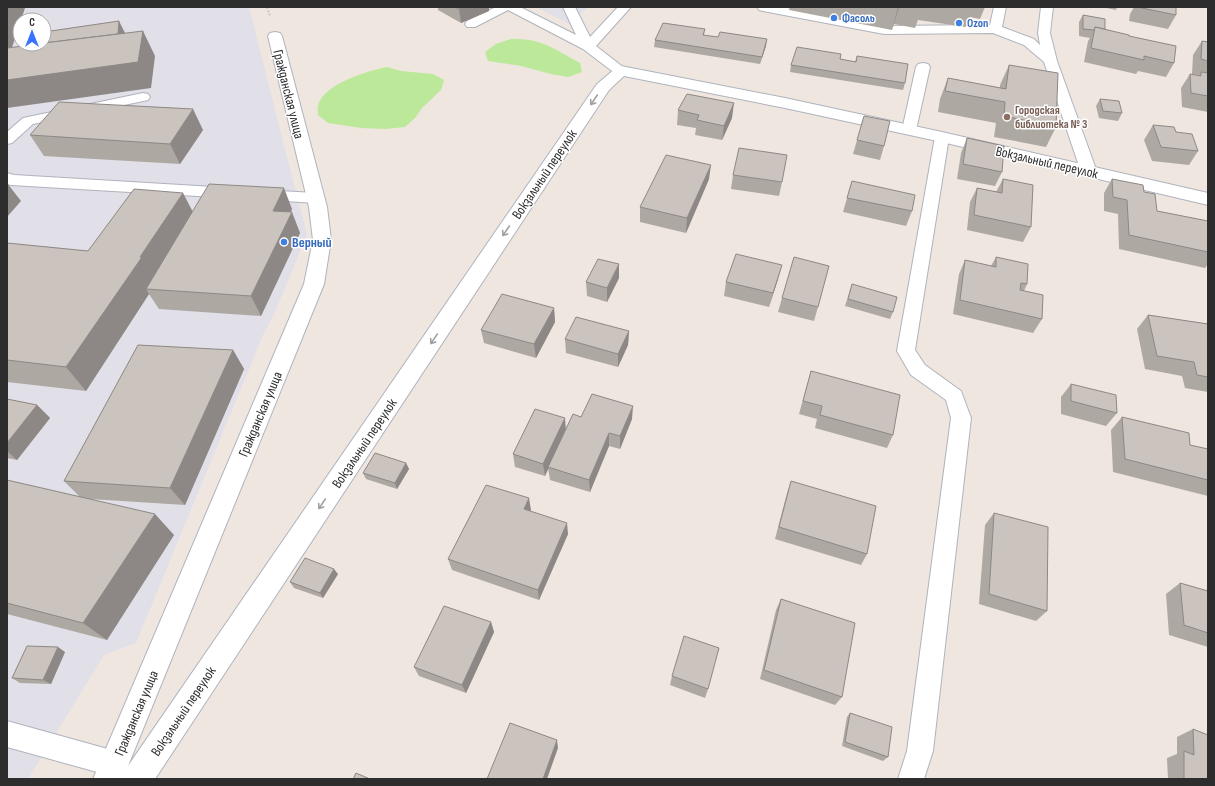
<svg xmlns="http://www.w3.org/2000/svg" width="1215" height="786" font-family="'Sofia Sans Condensed',sans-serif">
<rect width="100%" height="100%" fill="#efe6df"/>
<g fill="#e1dfe7" fill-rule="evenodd">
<path d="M7 7H249L307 235 274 314 263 335 136 643 104 655 28 779H7ZM20 20H44V44H20Z"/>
<polygon points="536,7 588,7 569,24"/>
</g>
<g fill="#bbe899">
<path d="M511 39C542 38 554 49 580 63L582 72 568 77 551 74 521 66 488 61 485 52 496 44Z"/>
<path d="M387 67 401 71 433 74 444 80 441 90 422 108 415 118 405 127 385 129 361 128 328 123 318 115C318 112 317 109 318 106 323 84 367 71 387 67Z"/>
</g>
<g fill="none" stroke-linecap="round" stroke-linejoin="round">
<defs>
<g id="service">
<polygon points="496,7 520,7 576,35 563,7 575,7 590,37 618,7 631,7 596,46 628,71 626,74 616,74 583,49 508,10 475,27 467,27 465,24 467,21"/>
<polygon points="757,7 782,7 884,26 990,25 994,7 1006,7 1002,27 1034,39 1040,45 1038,33 1041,7 1053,7 1050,33 1057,61 1097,172 1094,175 1089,177 1084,175 1081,172 1044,62 1024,45 993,33 884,34 763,11 759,10"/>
<polygon points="923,63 928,64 930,67 916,130 914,133 909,134 904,133 902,130 916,67 918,64"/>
<polygon points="143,93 148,94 150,97 148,100 33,124 12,143 7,144 7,132 23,118"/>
<polygon points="942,133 947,134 949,137 915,350 925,365 961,391 971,418 933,751 924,779 898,779 907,751 951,418 946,400 911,375 897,351 935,137 937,134"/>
<polygon points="7,173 14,175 231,188 236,189 239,193 236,197 231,198 11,185 7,184"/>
<polygon points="262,190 315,193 321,194 323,198 321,202 315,203 257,199 254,195 257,191"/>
<polygon points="7,721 115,751 124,755 128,764 124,773 115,777 7,747"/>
</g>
<polygon id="minor" points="275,32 280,33 282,36 327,207 331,240 324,284 128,766 597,84 616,68 621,66 785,98 942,132 1208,193 1208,205 942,142 785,108 624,76 609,90 155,779 93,779 304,284 313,240 309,207 268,36 270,33"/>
</defs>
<use href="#service" stroke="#afb3bd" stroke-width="2"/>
<use href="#minor" stroke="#afb3bd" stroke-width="2"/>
<polyline stroke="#c8c8c8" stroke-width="2" stroke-dasharray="2 1.5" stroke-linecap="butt" points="267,7 270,16"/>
<use href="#service" fill="#fff" fill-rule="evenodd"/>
<use href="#minor" fill="#fff" fill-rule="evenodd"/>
</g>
<g fill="#aea8a3">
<polygon points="438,7 489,7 489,11 461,23 438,10"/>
<polygon points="790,7 985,7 980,19 970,17 966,27 918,20 915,28 894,24 892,30 789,10"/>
<polygon points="1102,7 1117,7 1116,10"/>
<polygon points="1134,7 1176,7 1176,15 1168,29 1129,21 1130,14"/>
<polygon points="1083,15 1105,29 1129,36 1174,63 1166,77 1138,71 1136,74 1084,62 1088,41 1090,38 1079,36 1079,22"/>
<polygon points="705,29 704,35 766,46 760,64 654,47 655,40"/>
<polygon points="1202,41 1208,42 1208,112 1182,107 1181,88 1190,74 1198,76 1199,75 1192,74 1193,55"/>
<polygon points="857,56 905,83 903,90 790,72 791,65 840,59 855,62"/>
<polygon points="1009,65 1056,127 1046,147 994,137 996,123 938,112 940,99 948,78 1000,88 1000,85"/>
<polygon points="1100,99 1122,113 1118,121 1099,118 1096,106"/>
<polygon points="678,110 732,118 722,140 695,135 696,128 677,125"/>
<polygon points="864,116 884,146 880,160 853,154"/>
<polygon points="1153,125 1176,132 1198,151 1189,165 1152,161 1144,140"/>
<polygon points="203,130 180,164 44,156 30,135"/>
<polygon points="967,138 1002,172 995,186 957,179 961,153"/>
<polygon points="733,175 782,182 779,196 731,189"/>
<polygon points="709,179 686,233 640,222 640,207"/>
<polygon points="1003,179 1031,227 1023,242 967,230 970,202 977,188 996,192"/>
<polygon points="1112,179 1144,192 1157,211 1208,221 1208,264 1205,268 1119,249 1118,214 1104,211 1104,193"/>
<polygon points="852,181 912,211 906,226 843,212"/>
<polygon points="292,209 291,212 300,233 261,316 159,309 149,294 86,391 7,382 7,243 88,251 192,212"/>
<polygon points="996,257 1027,284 1024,291 1042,319 1033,333 953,314 959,274 965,260 991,266"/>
<polygon points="619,278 607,302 587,296 586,282"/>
<polygon points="778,279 769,307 724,296 726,282"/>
<polygon points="852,284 893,312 890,319 845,306"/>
<polygon points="782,298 818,307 814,321 778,312"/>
<polygon points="554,308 555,322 536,358 484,343 481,330"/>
<polygon points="1148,315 1208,324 1208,392 1185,388 1182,376 1145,369 1137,329"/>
<polygon points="629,331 628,345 618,367 566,353 565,339"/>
<polygon points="233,350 244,369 185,505 90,499 174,535 107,640 7,614 7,480 80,497 64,481"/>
<polygon points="811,371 893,435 887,448 815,428 817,419 799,414 807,385"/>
<polygon points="1071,384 1117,413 1106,426 1061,414 1061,397"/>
<polygon points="7,399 37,405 50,418 17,460 7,458"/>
<polygon points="581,417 632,419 620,449 609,446 590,492 550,480 548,468 545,476 515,467 513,454 566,430"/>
<polygon points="1122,417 1190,445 1208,449 1208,496 1113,472 1111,430"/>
<polygon points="406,463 409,469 397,489 366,479 363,473"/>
<polygon points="791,481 867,554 861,565 775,539 787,493"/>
<polygon points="531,510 530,511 568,534 539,600 452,570 448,559"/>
<polygon points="994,513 1047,611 1036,621 979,604 985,525"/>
<polygon points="338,574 323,598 294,588 290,582"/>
<polygon points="1180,583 1208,591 1208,647 1169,635 1166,594"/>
<polygon points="781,599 842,697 835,705 760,679 776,610"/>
<polygon points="491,622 494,632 466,693 419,676 414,667"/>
<polygon points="65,652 51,684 20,683 12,678"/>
<polygon points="672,676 708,689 705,698 670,685"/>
<polygon points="850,713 888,757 883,761 842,746 847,717"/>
<polygon points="1193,729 1208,779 1168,779 1167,758 1177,754 1177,737"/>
</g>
<g fill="#8d8885">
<polygon points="7,7 24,7 25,8 21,20 20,20 20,23 7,63"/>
<polygon points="465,7 489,7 489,11 461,23 459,9"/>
<polygon points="898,7 899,7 892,30"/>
<polygon points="119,21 126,35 30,64"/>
<polygon points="143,31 155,56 151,88 7,108 7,80"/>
<polygon points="767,39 766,46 760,64 762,57"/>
<polygon points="734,103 732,118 722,140 724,126"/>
<polygon points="193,109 203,130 180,164 170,144"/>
<polygon points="711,165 709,179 686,233 687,218"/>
<polygon points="7,183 21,201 7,217"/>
<polygon points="284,188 292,209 281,231 273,211"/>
<polygon points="183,193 196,218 146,289 149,294 86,391 66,367"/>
<polygon points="292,212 300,233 261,316 251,296"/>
<polygon points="619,264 619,278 607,302 607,288"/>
<polygon points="782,265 778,279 769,307 773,293"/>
<polygon points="554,308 555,322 536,358 534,344"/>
<polygon points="629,331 628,345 618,367 618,354"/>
<polygon points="233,350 244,369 185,505 170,488"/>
<polygon points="37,405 50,418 17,460 7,451 7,443"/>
<polygon points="633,406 632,419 620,449 620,436"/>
<polygon points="565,418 566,431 545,476 543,464"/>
<polygon points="609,433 609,446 590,492 589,480"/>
<polygon points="406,463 409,469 397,489 395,483"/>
<polygon points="529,498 531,510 526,521 524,509"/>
<polygon points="155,514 174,535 107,640 83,623"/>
<polygon points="567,523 568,534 539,600 538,590"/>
<polygon points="334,569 338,574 323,598 320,593"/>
<polygon points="491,622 494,632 466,693 462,685"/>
<polygon points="58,647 65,652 51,684 43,680"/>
<polygon points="557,740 558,748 547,779 543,779"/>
</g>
<g fill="#cac3be" stroke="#8d8885">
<polygon points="455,7 465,7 459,9"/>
<polygon points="1137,7 1176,7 1176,15"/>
<polygon points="1083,15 1105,19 1105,29 1095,27 1094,30 1083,29"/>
<polygon points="119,21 118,34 44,43 44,32"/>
<polygon points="663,23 705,29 703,35 718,37 720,32 767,39 762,57 655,40"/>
<polygon points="1095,27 1129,35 1129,36 1176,46 1174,63 1144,56 1144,60 1091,48"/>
<polygon points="143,31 138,62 7,80 7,48 39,44 44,44 44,43"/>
<polygon points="1202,41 1208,42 1208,61 1201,59"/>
<polygon points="23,44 39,44 23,46"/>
<polygon points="797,47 841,54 840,59 856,62 857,56 908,64 905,83 791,65"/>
<polygon points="1009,65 1058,73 1056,127 1004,116 1005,102 945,91 948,78 1006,89"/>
<polygon points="1201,72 1208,73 1208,96 1191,93 1190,74 1201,76"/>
<polygon points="687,94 734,103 724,126 697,120 699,115 678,110"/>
<polygon points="1100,99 1119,101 1122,113 1103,111"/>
<polygon points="59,102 193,109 170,144 30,135"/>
<polygon points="864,116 890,121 884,146 857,140"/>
<polygon points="1153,125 1174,127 1176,132 1192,134 1198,151 1161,147"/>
<polygon points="967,138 1004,146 1002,172 963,164"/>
<polygon points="739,148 787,155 782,182 733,175"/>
<polygon points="666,155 711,165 687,218 640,207"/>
<polygon points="1003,179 1033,185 1031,227 974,215 977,188 1002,193"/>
<polygon points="1112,179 1143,185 1144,192 1155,194 1157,211 1208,221 1208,252 1129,235 1127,200 1113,197"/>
<polygon points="852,181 915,195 912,211 847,198"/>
<polygon points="209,184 284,188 273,211 292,212 251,296 146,289"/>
<polygon points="134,189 183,193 140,257 142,257 66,367 7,360 7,243 88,251"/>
<polygon points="736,254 782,265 773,293 726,282"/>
<polygon points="794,257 829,266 818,307 782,298"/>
<polygon points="996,257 1028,264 1027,284 1021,283 1020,290 1043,295 1042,319 960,300 965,260 996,267"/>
<polygon points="598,259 619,264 607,288 586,282"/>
<polygon points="852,284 897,297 893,312 848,299"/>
<polygon points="502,294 554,308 534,344 481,330"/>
<polygon points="1148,315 1208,324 1208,377 1197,375 1194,362 1157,356"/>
<polygon points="576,317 629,331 618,354 565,339"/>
<polygon points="138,345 233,350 170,488 64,481"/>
<polygon points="811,371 900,395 893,435 820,415 822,406 803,401"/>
<polygon points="1071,384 1116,395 1117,413 1071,401"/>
<polygon points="592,394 633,406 620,436 609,433 589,480 548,467 573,414 581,417"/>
<polygon points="7,399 37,405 7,443"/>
<polygon points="535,409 565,418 543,464 513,454"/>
<polygon points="1122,417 1189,433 1190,445 1208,449 1208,480 1125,459"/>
<polygon points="375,453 406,463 395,483 363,473"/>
<polygon points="7,480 155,514 83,623 7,603"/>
<polygon points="791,481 876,506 867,554 779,527"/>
<polygon points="486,485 529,498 524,509 567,523 538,590 448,559"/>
<polygon points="994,513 1048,527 1047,611 989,594"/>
<polygon points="305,558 334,569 320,593 290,582"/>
<polygon points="1180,583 1208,591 1208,633 1184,625"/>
<polygon points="781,599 855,623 842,697 764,670"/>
<polygon points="444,606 491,622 462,685 414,667"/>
<polygon points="684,636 719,648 708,689 672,676"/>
<polygon points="27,646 58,647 43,680 12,678"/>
<polygon points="850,713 892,727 888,757 845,742"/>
<polygon points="510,723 557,740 543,779 487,779"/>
<polygon points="1193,729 1208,735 1208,779 1184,779 1184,751 1194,755"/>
<polygon points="356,773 370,779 353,779"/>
</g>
<defs><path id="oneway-shaft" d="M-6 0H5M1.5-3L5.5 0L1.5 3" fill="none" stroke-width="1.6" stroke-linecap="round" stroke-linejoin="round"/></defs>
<g stroke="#a0a0a0">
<use href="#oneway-shaft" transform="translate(594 100) rotate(124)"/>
<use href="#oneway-shaft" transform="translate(506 231) rotate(124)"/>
<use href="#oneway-shaft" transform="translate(434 339) rotate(124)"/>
<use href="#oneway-shaft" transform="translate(322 504) rotate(124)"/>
</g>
<g fill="#3f7fe0" stroke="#fff" stroke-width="1.5">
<circle cx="834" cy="18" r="4"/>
<circle cx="959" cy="23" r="4"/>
<circle cx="284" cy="242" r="4"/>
</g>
<circle fill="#8d6e63" stroke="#fff" stroke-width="1.5" cx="1007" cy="117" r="4"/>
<g text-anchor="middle" stroke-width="3" stroke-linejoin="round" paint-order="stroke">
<g font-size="12" font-weight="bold" fill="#366cbe" stroke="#fff" text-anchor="start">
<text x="842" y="22">Фасоль</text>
<text x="967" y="27">Ozon</text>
</g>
<g font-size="12" font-weight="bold" fill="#785e54" stroke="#fff" text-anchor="start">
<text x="1015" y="114">Городская<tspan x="1015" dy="14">библиотека № 3</tspan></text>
</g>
<g font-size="14" fill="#2d2d2d" stroke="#fff">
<text transform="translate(289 94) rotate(76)" y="5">Гражданская улица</text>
<text transform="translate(1047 162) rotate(13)" y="5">Вокзальный переулок</text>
<text transform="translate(544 174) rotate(-56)" y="5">Вокзальный переулок</text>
<text transform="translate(260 414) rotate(-67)" y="5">Гражданская улица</text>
<text transform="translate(364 443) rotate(-56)" y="5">Вокзальный переулок</text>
<text transform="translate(183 711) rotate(-56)" y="5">Вокзальный переулок</text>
<text transform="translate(136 713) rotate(-67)" y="5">Гражданская улица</text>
</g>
<g font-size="14" font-weight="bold" fill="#366cbe" stroke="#fff" text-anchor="start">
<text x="292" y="247">Верный</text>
</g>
</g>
<rect width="1215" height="786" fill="none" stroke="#2d2d2d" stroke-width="16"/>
<g transform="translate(32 32)"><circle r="19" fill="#ffffff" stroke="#ababab"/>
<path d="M0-3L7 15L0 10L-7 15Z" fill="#3b72ff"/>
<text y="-6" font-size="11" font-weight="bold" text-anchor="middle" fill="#2d2d2d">С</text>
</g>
</svg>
